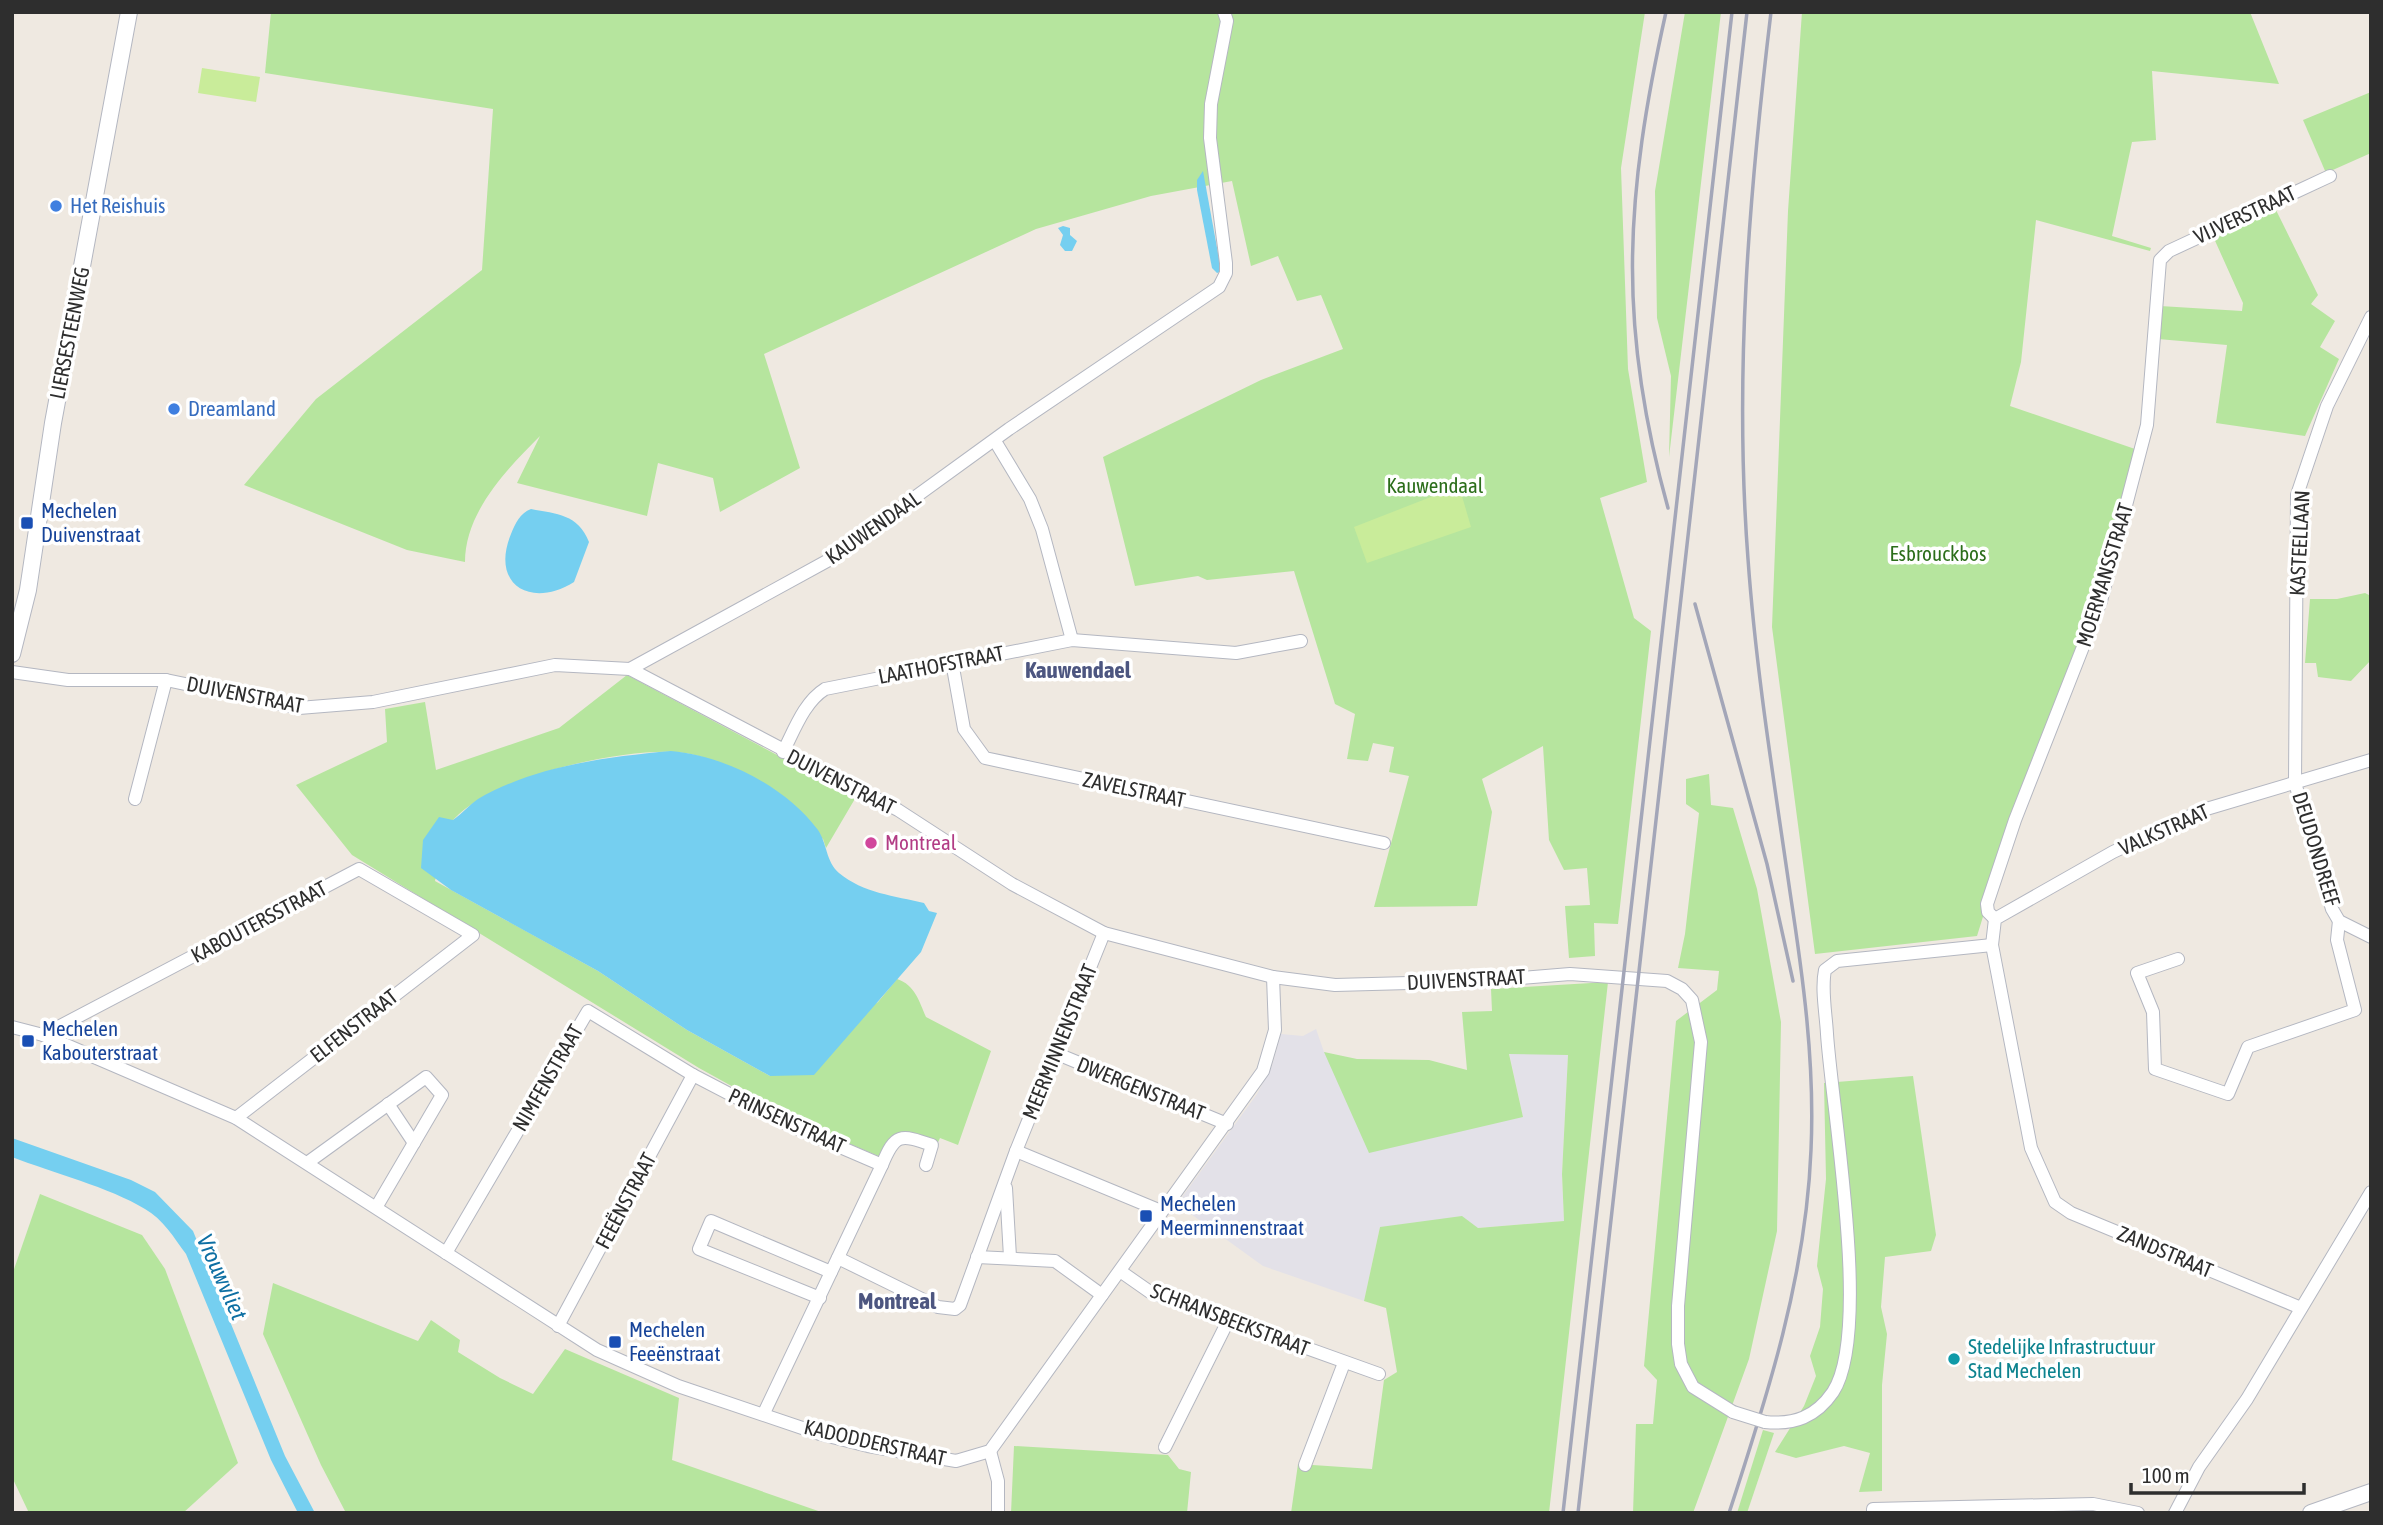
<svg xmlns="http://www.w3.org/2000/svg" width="2383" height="1525" font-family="'Asap Condensed',sans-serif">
<rect width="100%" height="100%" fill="#efe9e1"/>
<polygon fill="#e3e1e8" points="1316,1029 1324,1052 1523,1117 1509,1053 1568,1054 1562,1174 1564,1221 1478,1228 1380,1227 1364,1301 1263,1266 1177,1204 1257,1094 1272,1066 1281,1034 1303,1036"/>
<g fill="#b6e59e">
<path d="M271 12H1645L1621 168 1628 369 1647 482 1600 498 1634 618 1651 631 1618 924 1594 923 1595 956 1569 958 1565 906 1590 905 1587 868 1564 870 1549 840 1543 746 1482 779 1492 812 1477 906 1374 907 1409 776 1389 772 1394 747 1373 743 1368 761 1347 759 1355 714 1335 704 1294 571 1207 580 1198 576 1135 586 1103 457 1261 380 1343 349 1321 295 1297 301 1278 256 1251 266 1232 181 1151 196 1036 229 764 354 800 468 720 512 713 478 658 463 647 516 517 483 540 436C507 469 465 512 465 562L407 550 244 485 316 399 482 270 493 109 265 73Z"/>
<polygon points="1685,12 1721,12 1669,457 1671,376 1657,318 1655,191"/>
<polygon points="1802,12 2250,12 2279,84 2152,71 2156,140 2132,142 2112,236 2151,248 2150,251 2036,220 2021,362 2010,406 2135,449 2095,600 2030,765 1977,936 1815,954 1772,627 1788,211"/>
<polygon points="2371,92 2371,153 2326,173 2303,120"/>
<polygon points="2274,206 2318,295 2311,304 2335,321 2320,347 2339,359 2305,436 2216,423 2227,345 2158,339 2160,306 2242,311 2243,303 2212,234"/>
<polygon points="2365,593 2371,596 2371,660 2351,681 2318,677 2316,663 2305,663 2310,599 2337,599"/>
<path d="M627 675 856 797 826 848 823 839C802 822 757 778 735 769 716 761 695 753 674 752 617 749 492 777 454 819 446 828 439 868 435 881L598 971 687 1030 770 1076 878 1002 897 979C915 985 919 1001 926 1017L991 1051 958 1145 940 1138 933 1153 893 1137 883 1158 793 1120 699 1068 352 855 296 785 387 742 385 709 425 702 436 770 559 728Z"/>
<polygon points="1709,774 1711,805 1733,808 1757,889 1781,1022 1777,1231 1749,1359 1693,1513 1633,1513 1636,1424 1653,1424 1657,1380 1644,1366 1676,1021 1717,990 1719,971 1678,968 1685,934 1699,813 1686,804 1686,779"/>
<polygon points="1608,982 1549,1513 1291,1513 1298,1464 1372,1469 1384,1380 1397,1372 1386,1308 1364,1301 1380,1227 1462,1216 1478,1228 1564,1221 1562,1174 1568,1055 1509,1054 1523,1117 1369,1153 1324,1052 1357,1059 1429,1060 1467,1070 1462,1012 1492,1011 1491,989"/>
<polygon points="1913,1076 1936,1235 1931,1251 1885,1257 1881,1307 1887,1334 1882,1385 1882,1491 1859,1492 1870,1453 1844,1446 1796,1458 1775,1452 1804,1406 1816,1376 1810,1356 1820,1327 1823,1289 1817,1266 1826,1179 1824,1083"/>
<polygon points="40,1194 142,1235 165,1269 238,1463 183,1513 29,1513 12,1477 12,1275"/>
<polygon points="273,1283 418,1341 431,1320 460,1340 458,1352 500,1378 533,1394 565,1349 679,1398 672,1460 824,1513 346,1513 321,1465 263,1334"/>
<polygon points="1763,1430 1774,1433 1747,1513 1737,1513"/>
<polygon points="1014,1446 1168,1455 1179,1469 1191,1472 1187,1513 1011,1513"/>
</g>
<g fill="#c9ec9a">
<polygon points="202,68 260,77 256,102 198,93"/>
<polygon points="1459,486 1471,527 1367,563 1354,527"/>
</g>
<g fill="#75cff0">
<polygon points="1203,171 1220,264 1220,272 1217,273 1212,268 1197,190 1197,180"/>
<polygon points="1063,226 1070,228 1070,235 1077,241 1072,251 1065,251 1060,245 1063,235 1058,228"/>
<path d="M531 509C557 514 578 514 589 542L574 582C531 609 490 585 511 534 515 524 520 513 531 509Z"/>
<path d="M671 751C725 756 785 786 818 830 827 843 826 862 839 873 863 893 895 896 924 903L929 911 937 913 921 952 814 1075 770 1076 687 1030 598 971 451 890 421 868 423 840 439 817 453 820C462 814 469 805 478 799 535 766 605 757 671 751Z"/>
<path d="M12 1138 131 1180 155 1192 193 1231 285 1456 315 1513H298L271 1460 186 1254C174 1238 163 1219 145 1209 109 1187 53 1173 12 1157Z"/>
</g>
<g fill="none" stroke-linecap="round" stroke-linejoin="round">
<defs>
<g id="minor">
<polyline points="2371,317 2327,406 2297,495 2295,783 2332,909 2339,921 2371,937"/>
<polyline points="995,441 1030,499 1042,529 1072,640"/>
<polyline points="952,662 964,729 985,758 1384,843"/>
<polyline points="630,669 827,561 1009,429 1219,287 1226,273 1226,263 1210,138 1211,104 1227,21 1224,12"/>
<polyline points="12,672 68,680 166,680 299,708 373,702 555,665 630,669 898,810 1012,884 1104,933 1273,977 1335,985 1483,981 1570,974 1667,981 1682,989 1692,1000 1701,1042 1678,1306 1678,1344 1681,1364 1693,1387 1733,1412"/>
<path d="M783 752C794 731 804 702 825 689L1072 640 1236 653 1301 641"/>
<polyline points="135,799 166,680"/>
<polyline points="1995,919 1988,912 1987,904 2015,820 2101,601 2147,425 2160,260 2169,251 2330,176"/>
<polyline points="2178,959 2137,973 2153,1012 2155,1069 2228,1094 2248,1047 2355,1010 2337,940 2339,921"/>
<polyline points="12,1027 43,1035 236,1118 597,1350 678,1386 820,1434 868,1446 956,1461 990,1451 1263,1071 1275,1030 1273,977"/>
<polyline points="43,1035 359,869 473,935 236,1118"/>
<polyline points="1055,1053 1227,1124"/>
<polyline points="388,1104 414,1143"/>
<polyline points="1016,1151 1161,1211"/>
<polyline points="307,1163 426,1077 442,1095 377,1206"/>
<path d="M882 1165C895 1133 900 1134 932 1145L926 1165"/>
<polyline points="1006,1188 1010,1257"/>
<polyline points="446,1253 588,1011 693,1075 789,1125 882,1165 764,1413"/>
<polyline points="977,1257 1055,1261 1102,1295"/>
<polyline points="838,1258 938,1307 955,1309 960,1305 1016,1151 1104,933"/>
<polyline points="1120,1271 1150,1292 1379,1374"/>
<polyline points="820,1298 699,1249 711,1221 831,1272"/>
<polyline points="2301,1308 2071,1213 2055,1202 2031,1148 1992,945 1995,919 2113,852 2203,810 2371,760"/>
<polyline points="558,1326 693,1075"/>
<path d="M1765 1422C1794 1425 1816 1417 1833 1392 1872 1332 1832 1110 1827 1034 1826 1014 1821 989 1825 970L1837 961 1992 945"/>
<polyline points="1165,1447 1228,1321"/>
<polyline points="990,1451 998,1481 998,1513"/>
<polyline points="1305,1465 1344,1363"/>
<polyline points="1873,1513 1873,1509 2093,1504 2138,1513"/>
<polyline points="2175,1513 2199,1467 2247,1399 2371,1192"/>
</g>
<g id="secondary">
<polyline points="12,654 28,590 53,423 129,12"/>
<polyline points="2311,1513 2371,1492"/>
</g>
</defs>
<use href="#minor" stroke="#b4b7c1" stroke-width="14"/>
<use href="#secondary" stroke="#b4b7c1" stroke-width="18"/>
<use href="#minor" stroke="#fff" stroke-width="12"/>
<use href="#secondary" stroke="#fff" stroke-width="16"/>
<g stroke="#a3a6b8" stroke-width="3.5">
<path d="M1666 12C1625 196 1617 325 1668 508"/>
<polyline points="1695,604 1767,864 1793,981"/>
<polyline points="1563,1513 1732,12"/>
<polyline points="1578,1513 1747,12"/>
<path d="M1729 1513C1768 1394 1806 1276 1811 1150 1815 1063 1803 977 1790 892 1774 781 1756 671 1748 559 1734 375 1749 195 1771 12"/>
</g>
<defs>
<polyline id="minor-bridge" points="1733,1412 1765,1422"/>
</defs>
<use href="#minor-bridge" stroke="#b4b7c1" stroke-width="14" stroke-linecap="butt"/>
<use href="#minor-bridge" stroke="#fff" stroke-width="12"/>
</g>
<g fill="#3f7fe0" stroke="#fff" stroke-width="2.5">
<circle cx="56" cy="206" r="7"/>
<circle cx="174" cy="409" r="7"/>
</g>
<g fill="#1a4fb4" stroke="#fff" stroke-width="2.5">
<rect x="20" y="516" width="14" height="14" rx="3.5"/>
<rect x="21" y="1034" width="14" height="14" rx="3.5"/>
<rect x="1139" y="1209" width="14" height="14" rx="3.5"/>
<rect x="608" y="1335" width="14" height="14" rx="3.5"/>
</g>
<circle fill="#d1479c" stroke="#fff" stroke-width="2.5" cx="871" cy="843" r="7"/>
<circle fill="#0f9aa8" stroke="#fff" stroke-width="2.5" cx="1954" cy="1359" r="7"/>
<g text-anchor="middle" stroke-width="7" stroke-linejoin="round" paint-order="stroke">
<g font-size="21" fill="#366cbe" stroke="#fff" text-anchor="start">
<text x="70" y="213">Het Reishuis</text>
<text x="188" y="416">Dreamland</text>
</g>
<g font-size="21" fill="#2e2e2e" stroke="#fff">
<text transform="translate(2245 215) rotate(-25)" y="7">VIJVERSTRAAT</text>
<text transform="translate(70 333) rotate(-79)" y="7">LIERSESTEENWEG</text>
<text transform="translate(873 528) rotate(-35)" y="7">KAUWENDAAL</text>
<text transform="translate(2300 543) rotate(-87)" y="7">KASTEELLAAN</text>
<text transform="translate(2105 575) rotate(-73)" y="7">MOERMANSSTRAAT</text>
<text transform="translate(941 665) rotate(-11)" y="7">LAATHOFSTRAAT</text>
<text transform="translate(245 695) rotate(11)" y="7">DUIVENSTRAAT</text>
<text transform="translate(841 782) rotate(27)" y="7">DUIVENSTRAAT</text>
<text transform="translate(1134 790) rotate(12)" y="7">ZAVELSTRAAT</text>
<text transform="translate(2164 830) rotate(-24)" y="7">VALKSTRAAT</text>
<text transform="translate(2316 849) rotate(73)" y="7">DEUDONDREEF</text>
<text transform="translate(259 922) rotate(-28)" y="7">KABOUTERSSTRAAT</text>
<text transform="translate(1466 980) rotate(-3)" y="7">DUIVENSTRAAT</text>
<text transform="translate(354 1026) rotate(-38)" y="7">ELFENSTRAAT</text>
<text transform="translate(1060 1042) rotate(-68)" y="7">MEERMINNENSTRAAT</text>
<text transform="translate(548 1078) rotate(-60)" y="7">NIMFENSTRAAT</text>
<text transform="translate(1141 1089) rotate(22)" y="7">DWERGENSTRAAT</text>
<text transform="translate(787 1121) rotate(25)" y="7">PRINSENSTRAAT</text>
<text transform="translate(626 1201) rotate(-62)" y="7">FEEËNSTRAAT</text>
<text transform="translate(2165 1252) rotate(23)" y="7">ZANDSTRAAT</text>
<text transform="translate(1230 1320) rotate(21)" y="7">SCHRANSBEEKSTRAAT</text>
<text transform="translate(875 1443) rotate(13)" y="7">KADODDERSTRAAT</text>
</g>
<g font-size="21" fill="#2c6e1b" stroke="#fff">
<text x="1435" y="493">Kauwendaal</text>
<text x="1938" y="561">Esbrouckbos</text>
</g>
<g font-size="21" fill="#164399" stroke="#fff" text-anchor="start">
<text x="41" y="518">Mechelen<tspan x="41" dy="24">Duivenstraat</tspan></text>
<text x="42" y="1036">Mechelen<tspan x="42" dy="24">Kabouterstraat</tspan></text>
<text x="1160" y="1211">Mechelen<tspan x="1160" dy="24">Meerminnenstraat</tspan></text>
<text x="629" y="1337">Mechelen<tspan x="629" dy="24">Feeënstraat</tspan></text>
</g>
<g font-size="21" fill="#b23c85" stroke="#fff" text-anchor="start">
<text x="885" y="850">Montreal</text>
</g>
<g font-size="21" fill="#0d838f" stroke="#fff" text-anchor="start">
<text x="1968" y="1354">Stedelijke Infrastructuur<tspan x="1968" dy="24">Stad Mechelen</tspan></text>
</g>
<g font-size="23" font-weight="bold" fill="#4d5680" stroke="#fff">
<text x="1078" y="678">Kauwendael</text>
<text x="897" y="1309">Montreal</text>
</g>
<g font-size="23" font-style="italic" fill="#0d6fa3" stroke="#fff">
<text transform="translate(222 1277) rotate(66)" y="8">Vrouwvliet</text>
</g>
</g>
<rect width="2383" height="1525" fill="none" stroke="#2e2e2e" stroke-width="28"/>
<path d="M2131 1483v10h173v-10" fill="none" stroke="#2e2e2e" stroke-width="3.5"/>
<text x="2142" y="1483" font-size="21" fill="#2e2e2e" stroke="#ffffff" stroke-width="5" paint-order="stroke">100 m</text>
</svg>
